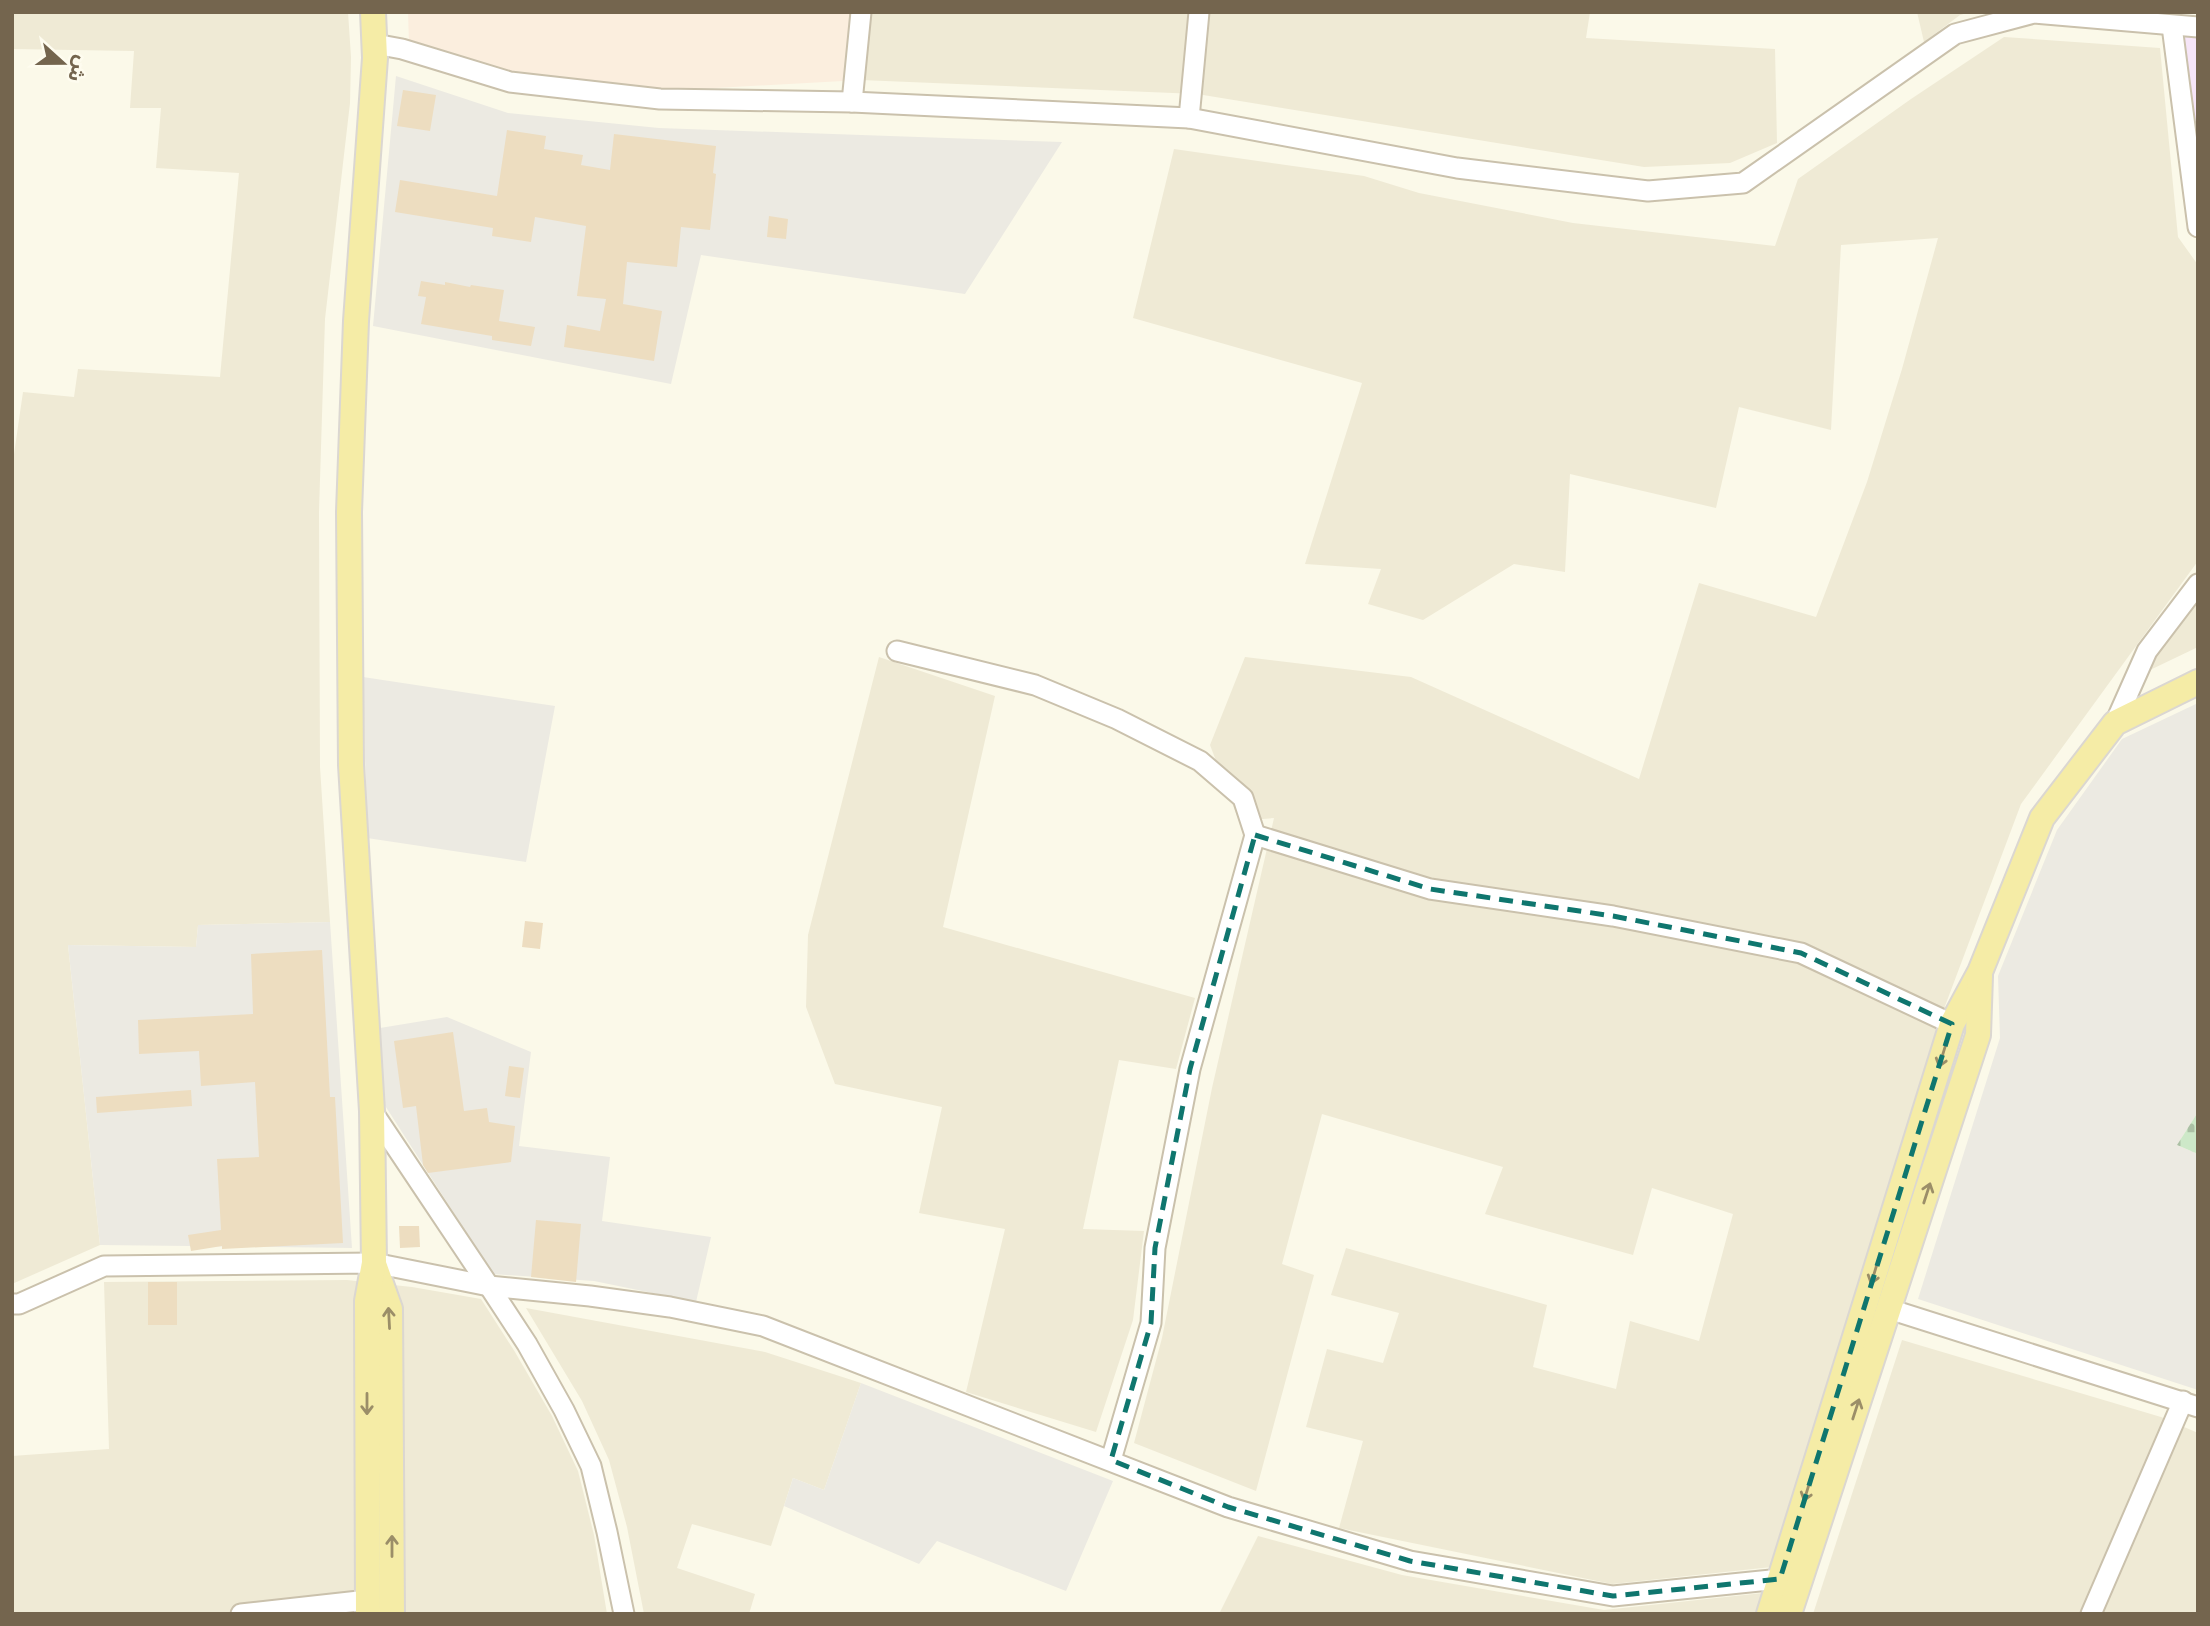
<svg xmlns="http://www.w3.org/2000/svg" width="2210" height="1626" font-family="'PT Sans','Noto Sans Arabic',sans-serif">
<defs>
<pattern id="cemetery-stones" width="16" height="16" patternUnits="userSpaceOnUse" patternTransform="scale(1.75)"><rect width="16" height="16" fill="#cde8c8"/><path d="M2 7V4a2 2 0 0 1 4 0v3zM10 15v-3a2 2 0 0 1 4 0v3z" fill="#abc0a5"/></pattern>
</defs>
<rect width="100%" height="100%" fill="#fbf9e9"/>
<g fill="#efead5">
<polygon points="12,12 348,12 351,57 350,103 325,319 319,512 320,767 330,922 198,925 196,947 68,945 100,1245 12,1284 12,468 23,392 74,397 78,369 220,377 239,173 156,168 161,108 130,108 134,51 12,49"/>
<polygon points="869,12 1590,12 1586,38 1775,49 1777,143 1730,163 1644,167 1197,94 861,80"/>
<polygon points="1917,12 1971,12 1960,15 1924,42"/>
<polygon points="2004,37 2160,48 2178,237 2198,265 2198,561 2021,804 1936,1030 1772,1567 1612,1584 1339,1528 1363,1441 1306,1427 1327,1349 1383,1363 1399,1313 1331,1295 1346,1248 1547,1305 1533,1367 1616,1389 1630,1321 1699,1341 1733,1214 1652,1188 1633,1255 1485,1214 1503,1167 1322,1114 1282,1264 1314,1275 1256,1491 1134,1443 1162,1338 1212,1088 1274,818 1239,821 1210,745 1245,657 1411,677 1639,779 1699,583 1816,617 1867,482 1902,369 1938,238 1841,245 1831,430 1739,407 1716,508 1570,474 1565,572 1514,564 1423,620 1368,604 1381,569 1305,564 1362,383 1133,318 1174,149 1364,176 1419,193 1573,223 1775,246 1798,179 1911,99"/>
<polygon points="2198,603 2198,647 2150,670 2154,659"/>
<polygon points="879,657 995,696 943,927 1195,998 1176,1069 1119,1060 1083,1229 1144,1231 1133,1320 1096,1432 966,1392 1005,1229 919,1213 942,1107 835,1084 806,1007 808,935"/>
<polygon points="347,1280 412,1287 481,1299 515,1352 552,1416 578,1471 594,1535 607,1614 12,1614 12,1456 109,1449 104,1282"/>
<polygon points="526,1308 765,1352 861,1383 824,1490 793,1478 771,1546 692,1524 677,1568 755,1594 749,1614 644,1614 627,1527 609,1460 582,1401"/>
<polygon points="1902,1340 2161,1417 2198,1433 2198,1614 1813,1614"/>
<polygon points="1258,1536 1402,1575 1604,1610 1763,1593 1756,1614 1219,1614"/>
</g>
<polygon fill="#fbeede" points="408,12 869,12 861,80 661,91 512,78 409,43"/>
<g fill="#eceae2">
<polygon points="396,76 508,113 659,128 1062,142 965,294 701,255 671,384 373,326"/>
<polygon points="363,677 555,706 526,862 367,838"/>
<polygon points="2198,703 2198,1112 2177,1145 2198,1154 2198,1390 1918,1299 2000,1038 1998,976 2057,830 2122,739"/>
<polygon points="330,922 352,1248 100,1245 68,945 196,947 198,925"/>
<polygon points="447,1017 531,1052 519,1146 610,1157 602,1221 711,1237 696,1302 594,1281 493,1274 384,1104 380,1028"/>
<polygon points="861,1383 1113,1481 1066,1591 937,1541 919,1564 784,1506 793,1478 824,1490"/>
</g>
<polygon fill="#f6e5f8" points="2178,36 2198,37 2198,169"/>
<polygon fill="url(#cemetery-stones)" points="2198,1112 2198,1154 2177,1145"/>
<g fill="#edddc0">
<polygon points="403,90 436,95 430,131 397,126"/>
<polygon points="507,130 546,136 544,149 583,155 581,165 610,170 614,134 716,146 713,173 716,174 710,230 681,227 677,267 627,262 623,304 662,311 654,361 564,347 567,325 600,331 606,299 577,296 586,226 535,217 531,242 492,236 493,228 395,212 400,180 497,196"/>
<polygon points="769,216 788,219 786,239 767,237"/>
<polygon points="421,281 445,285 445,282 470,287 471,285 504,290 499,321 535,327 531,346 492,340 492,336 421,324 426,297 418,296"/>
<polygon points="525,921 543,923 540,949 522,947"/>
<polygon points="322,950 330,1097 335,1097 343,1243 222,1249 222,1246 191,1251 188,1235 221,1230 217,1159 259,1157 255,1082 201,1086 199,1051 139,1054 138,1020 253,1014 251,954"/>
<polygon points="453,1032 464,1111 487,1108 489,1122 515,1126 511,1162 428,1173 423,1165 416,1106 403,1108 394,1041"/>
<polygon points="509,1066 524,1068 520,1098 505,1096"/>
<polygon points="191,1090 192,1106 97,1113 96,1097"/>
<polygon points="536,1220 581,1224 576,1282 531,1277"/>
<polygon points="399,1226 419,1226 420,1247 400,1248"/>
<rect x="148" y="1282" width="29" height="43"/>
</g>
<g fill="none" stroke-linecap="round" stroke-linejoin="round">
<defs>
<g id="minor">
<polyline points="2172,26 2198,227"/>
<polyline points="375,44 402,49 510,82 660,99 852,102 1189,118 1457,168 1648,191 1743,183 1955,34 2034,13 2198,27"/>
<polyline points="852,102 861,12"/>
<polyline points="1189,118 1199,12"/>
<polyline points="897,651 1035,685 1117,719 1200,761 1243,798 1255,835"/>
<polyline points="2115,723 2147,651 2198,584"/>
<polyline points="372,1111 489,1286 527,1344 564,1410 591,1466 607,1532 624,1614"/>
<polyline points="12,1304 19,1304 104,1266 374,1263 489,1286 590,1296 670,1307 763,1326 1228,1507 1410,1561 1613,1596 1790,1578"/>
<polyline points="1889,1309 2198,1407"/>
<polyline points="1111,1460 1151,1323 1155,1248 1190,1069 1255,835 1430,889 1613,916 1801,953 1952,1024"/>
<polyline points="241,1614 368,1600"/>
<polyline points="2091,1614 2183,1401"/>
</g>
<g id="major">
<polyline points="374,1264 390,1309 392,1614"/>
<polyline points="368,1614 367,1301 374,1263 372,1111 351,765 349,512 356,321 375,58 373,12"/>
<polyline points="1769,1614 1952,1024 1980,972 2042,818 2115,723 2198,682"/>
<polyline points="1789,1614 1978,1035 1980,976"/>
</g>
</defs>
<use href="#minor" stroke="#cac1ac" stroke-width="23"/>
<use href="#major" stroke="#dbd7d1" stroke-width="28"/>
<use href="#minor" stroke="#fff" stroke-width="19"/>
<use href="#major" stroke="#f5eca6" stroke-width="24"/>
</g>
<defs><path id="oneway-shaft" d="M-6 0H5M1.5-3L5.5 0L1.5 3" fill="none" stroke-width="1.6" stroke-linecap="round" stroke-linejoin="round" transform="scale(1.75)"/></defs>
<g stroke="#9b8e68">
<use href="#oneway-shaft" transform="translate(1942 1057) rotate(107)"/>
<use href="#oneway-shaft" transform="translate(1927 1193) rotate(-72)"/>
<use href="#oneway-shaft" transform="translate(1874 1274) rotate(107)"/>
<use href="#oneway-shaft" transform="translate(389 1318) rotate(-93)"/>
<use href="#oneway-shaft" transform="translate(367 1404) rotate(90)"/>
<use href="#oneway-shaft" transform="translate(1856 1409) rotate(-72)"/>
<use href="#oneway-shaft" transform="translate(1807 1491) rotate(107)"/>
<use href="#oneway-shaft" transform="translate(392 1546) rotate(-90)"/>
</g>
<path fill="none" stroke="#0f766e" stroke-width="5" stroke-dasharray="14 9" stroke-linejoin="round" d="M1255 835 1430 889 1613 916 1801 953 1952 1024 1780 1579 1613 1596 1410 1561 1228 1507 1111 1460 1151 1323 1155 1248 1190 1069Z"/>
<rect width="2210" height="1626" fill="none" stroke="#74654e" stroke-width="28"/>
<g transform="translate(63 63) rotate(111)" stroke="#fefcef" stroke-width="5" paint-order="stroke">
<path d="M0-5L12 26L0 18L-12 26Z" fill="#74654e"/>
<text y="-10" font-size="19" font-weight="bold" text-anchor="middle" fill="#74654e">ش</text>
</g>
</svg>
